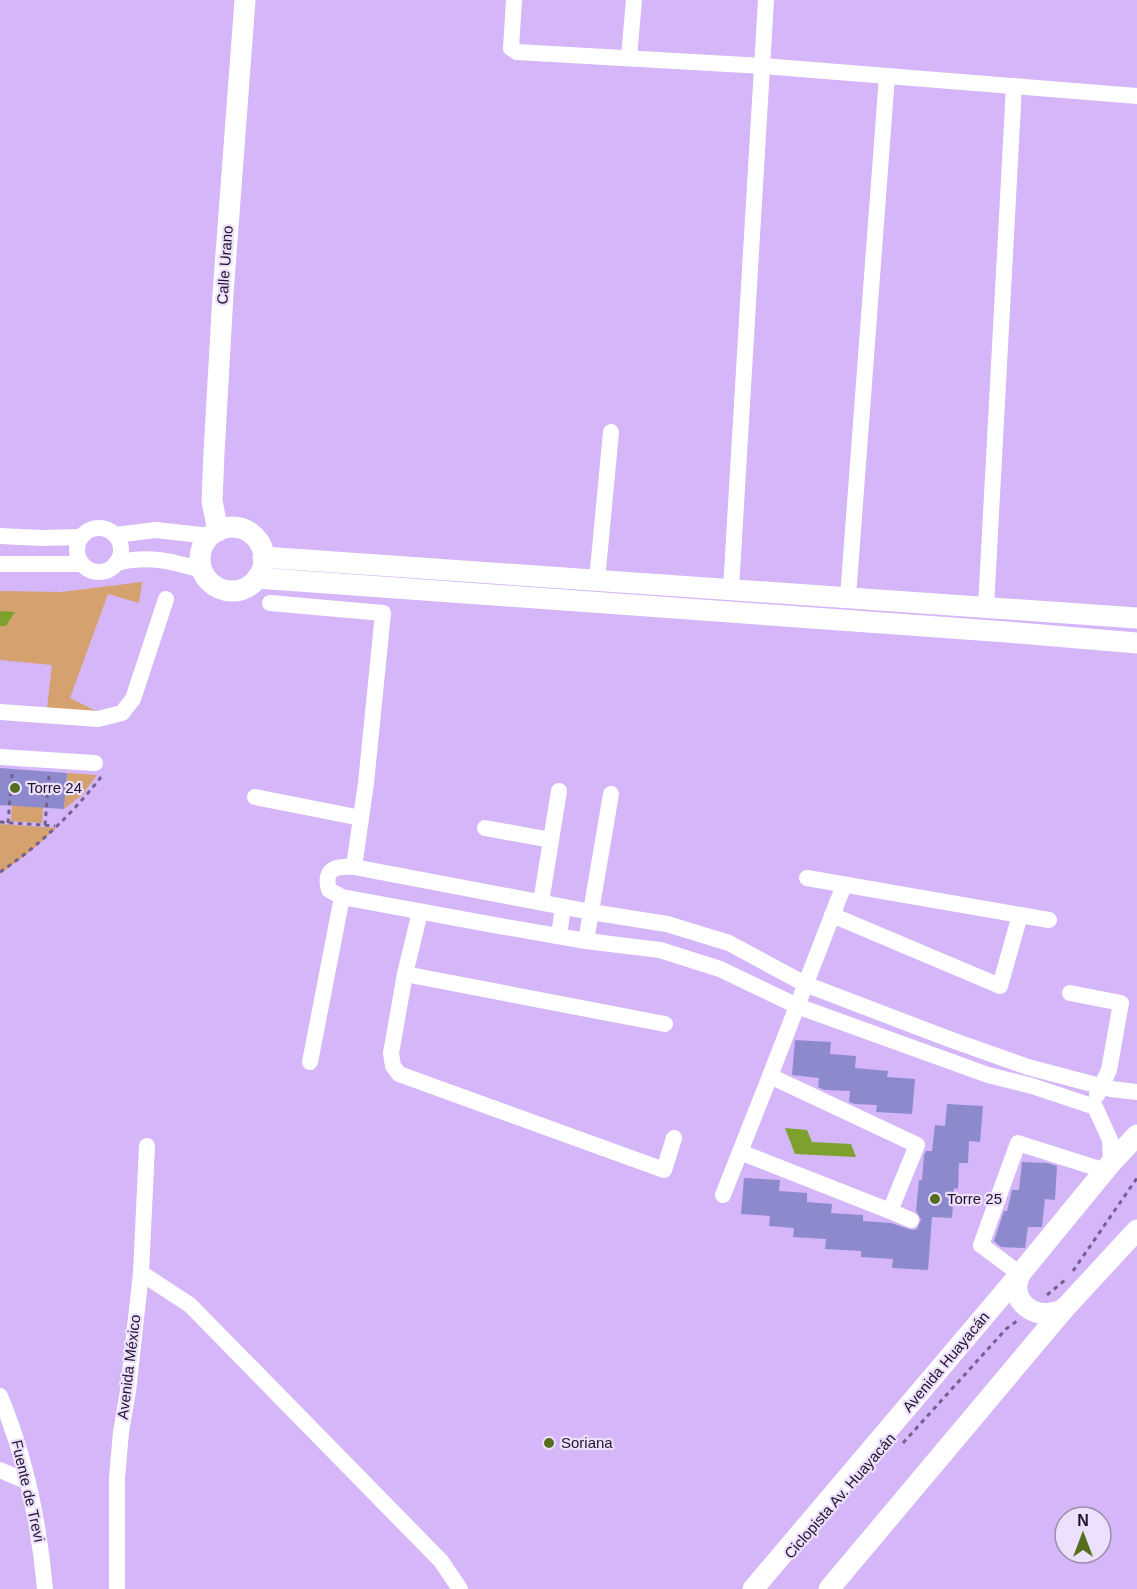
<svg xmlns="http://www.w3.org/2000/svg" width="1137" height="1589" font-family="Helvetica,sans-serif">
<rect width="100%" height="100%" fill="#d4b6f9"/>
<g fill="#d5a16e">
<polygon points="142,582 139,603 108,594 70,698 98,712 47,708 52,665 0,660 0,626 6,626 14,613 0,611 0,591 61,592"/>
<polygon points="67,773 97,775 82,795 64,809"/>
<polygon points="12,805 43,807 42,823 11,821"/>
<polygon points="0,824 56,828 32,850 0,874"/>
</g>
<g fill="#7ea12d">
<polygon points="0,611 15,612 6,626 0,626"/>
<polygon points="785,1128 807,1130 812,1142 851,1144 856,1157 795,1154"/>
</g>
<g fill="#8c8acd">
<polygon points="0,768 67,773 64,809 0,805"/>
<polygon points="795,1040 831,1042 830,1054 856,1056 855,1068 888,1071 887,1077 915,1079 912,1114 876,1112 877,1105 855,1104 849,1102 850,1091 824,1090 818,1087 819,1078 792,1075"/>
<polygon points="947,1104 983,1106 980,1142 969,1141 968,1163 959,1163 958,1189 954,1188 952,1218 932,1217 928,1270 892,1268 893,1259 861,1257 861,1251 825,1249 826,1239 793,1237 794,1228 769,1226 770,1216 741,1214 744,1178 780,1180 779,1191 807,1193 807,1202 832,1204 831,1213 863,1215 863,1221 891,1223 912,1230 917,1229 921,1219 916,1211 919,1180 922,1180 924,1155 926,1151 932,1151 935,1125 945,1126"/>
<polygon points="1022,1162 1047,1163 1057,1166 1055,1200 1045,1199 1042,1227 1028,1227 1025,1248 1001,1247 994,1241 1004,1211 1007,1211 1012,1190 1019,1190"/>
</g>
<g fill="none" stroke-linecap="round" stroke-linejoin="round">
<g stroke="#74608d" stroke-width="3" stroke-dasharray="4.5 4.5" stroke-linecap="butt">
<polyline points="0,822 55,826"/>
<polyline points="8,823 12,774"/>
<polyline points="45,825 49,776"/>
<path d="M0 872C39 846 72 814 101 777"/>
<polyline points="1073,1271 1137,1178"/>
<polyline points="1047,1295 1065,1280"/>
<polyline points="903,1443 1006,1329 1017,1321"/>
</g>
<g stroke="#fff" stroke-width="16">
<polyline points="514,0 511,48 517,52 763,66 1137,96"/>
<polyline points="629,57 634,0"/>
<circle cx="99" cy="550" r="22"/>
<polyline points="115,535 156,530 210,536"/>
<polyline points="0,536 42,538 81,537"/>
<path d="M116 563C150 555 170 561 202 570"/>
<polyline points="0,564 82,564"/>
<polyline points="597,580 611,432"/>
<polyline points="731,589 766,0"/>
<polyline points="848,597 887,76"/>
<polyline points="270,603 383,613 366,783 354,867"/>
<polyline points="986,607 1014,86"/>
<polyline points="0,712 98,719 122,713 133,699 166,599"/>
<polyline points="0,757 95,763"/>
<polyline points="255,797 361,818"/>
<polyline points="485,828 551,840"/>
<polyline points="807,878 1020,915 1000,986 832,915"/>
<polyline points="541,902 559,791"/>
<polyline points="420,912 405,974 391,1053 393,1066 399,1074 664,1170 674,1138"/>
<polyline points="1020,915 1049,920"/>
<polyline points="559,936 563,907"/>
<polyline points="586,941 611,794"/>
<polyline points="405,974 665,1024"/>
<polyline points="1070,993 1121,1003 1109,1070 1097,1095"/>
<polyline points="310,1062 342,897"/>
<polyline points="770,1076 844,885"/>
<path d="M1111 1163 1110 1140 1095 1107 1032 1086 988 1075 797 1006 720 969 660 950 586 941 494 925 342 897 329 890C323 868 336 866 354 867L591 912 667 924 729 943 805 984 949 1039 1028 1067 1111 1089 1137 1092"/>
<polyline points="723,1195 770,1076 917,1145 890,1211 740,1152"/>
<polyline points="890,1211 911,1220"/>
<polyline points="141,1273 190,1305 441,1561 460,1589"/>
<polyline points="1020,1274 981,1245 1018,1143 1106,1171"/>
<path d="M0 1396C26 1458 39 1522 45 1589"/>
<polyline points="0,1470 28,1482"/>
<polyline points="117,1589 117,1478 121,1432 128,1391 141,1273 147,1146"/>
</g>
<g stroke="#fff" stroke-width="21">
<circle cx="232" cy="559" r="32"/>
<polyline points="218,531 212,501 214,453 223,294 245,0"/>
<polyline points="263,557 1137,618"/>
<polyline points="257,578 1007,632 1137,643"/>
<path d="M1020 1274C1007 1303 1038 1323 1064 1309"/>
<polyline points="753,1589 1020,1274 1111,1163 1137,1135"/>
<polyline points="829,1589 1064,1309 1137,1230"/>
</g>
</g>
<g fill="#546d1e" stroke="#ece0fc" stroke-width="2">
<circle cx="15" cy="788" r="6"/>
<circle cx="935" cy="1199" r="6"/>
<circle cx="549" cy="1443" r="6"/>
</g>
<g text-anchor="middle" stroke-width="4.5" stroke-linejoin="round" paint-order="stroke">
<g font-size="15" fill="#21152e" stroke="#ece0fc">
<text transform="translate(225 265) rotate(-86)" y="5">Calle Urano</text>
<text transform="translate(946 1362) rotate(-50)" y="5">Avenida Huayacán</text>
<text transform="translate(129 1367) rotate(-83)" y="5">Avenida México</text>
<text transform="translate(28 1491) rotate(77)" y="5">Fuente de Trevi</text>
<text transform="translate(840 1496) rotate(-49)" y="5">Ciclopista Av. Huayacán</text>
</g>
<g font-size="15" fill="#21152e" stroke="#ece0fc" text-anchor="start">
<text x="27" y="793">Torre 24</text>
<text x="947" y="1204">Torre 25</text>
<text x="561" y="1448">Soriana</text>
</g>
</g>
<g transform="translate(1083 1535)"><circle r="28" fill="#ece0fc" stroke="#9b8faa" stroke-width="1.5"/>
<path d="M0-4.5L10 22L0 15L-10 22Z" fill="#546d1e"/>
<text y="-9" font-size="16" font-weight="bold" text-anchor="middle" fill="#21152e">N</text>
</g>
</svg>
